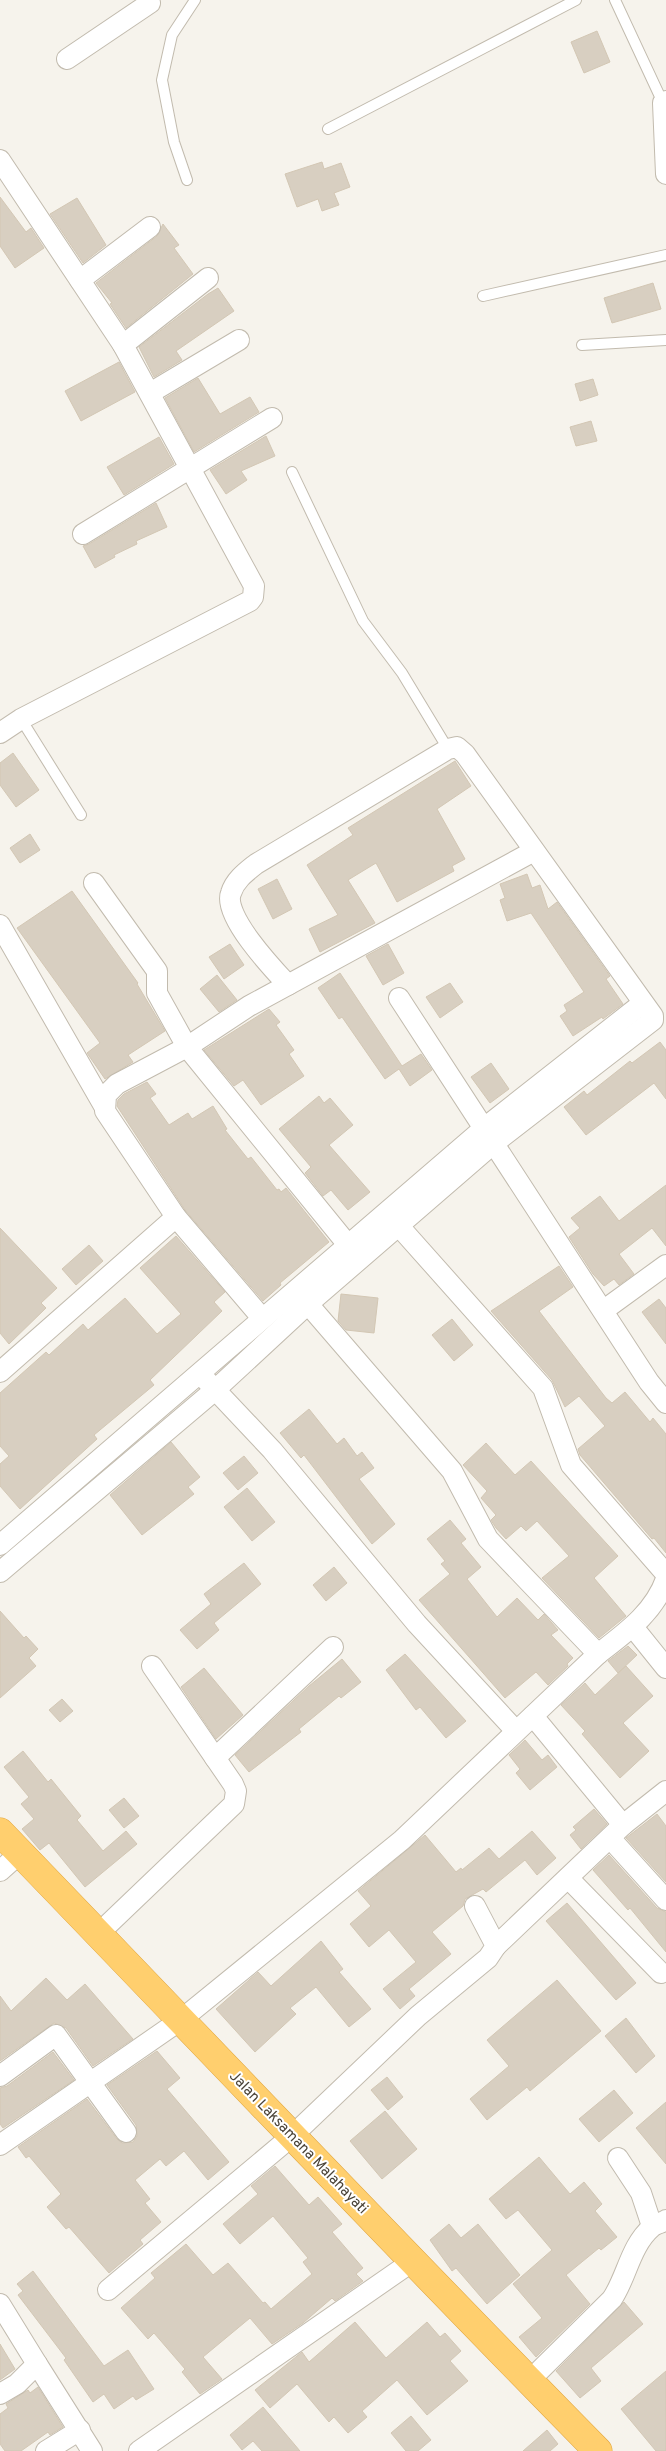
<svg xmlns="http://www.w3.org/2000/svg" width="666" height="2451" font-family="Overpass,sans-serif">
<rect width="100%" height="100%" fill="#f6f3ec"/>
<g fill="#d8cfc1" stroke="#d3c7b4">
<polygon points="597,31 610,62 584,73 571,42"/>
<polygon points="322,162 324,169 341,163 350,187 334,193 339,205 322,211 318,199 297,207 285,174"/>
<polygon points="0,197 26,232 31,228 44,248 15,268 0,246"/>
<polygon points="77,198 106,245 83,263 50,214"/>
<polygon points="163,224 179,245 174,248 193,274 126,328 110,304 112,303 96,283 157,236"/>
<polygon points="653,283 661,309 612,323 604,298"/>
<polygon points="218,288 234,311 176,351 182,360 154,377 139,347 208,294"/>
<polygon points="119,362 135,392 81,421 65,391"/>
<polygon points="198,378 220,414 250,397 259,412 194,452 165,398"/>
<polygon points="593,379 598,395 580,401 575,384"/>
<polygon points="591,421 597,441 576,446 570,427"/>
<polygon points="266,436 275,456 241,471 247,480 226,494 210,470"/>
<polygon points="159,437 174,464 124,495 107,467"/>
<polygon points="156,503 167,527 136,541 137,544 114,555 115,557 95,568 83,546 89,544"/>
<polygon points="13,753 39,790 16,807 0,785 0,763"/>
<polygon points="455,761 471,786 437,809 465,859 452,866 454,871 397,902 376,863 348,880 375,923 320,952 309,929 338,915 307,865 353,835 348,828"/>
<polygon points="30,834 40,850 20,863 10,848"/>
<polygon points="527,874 532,888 540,885 548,909 557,902 610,976 606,979 623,1004 603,1019 602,1017 573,1036 560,1016 567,1011 564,1005 584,992 531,913 507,921 500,900 505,898 500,884"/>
<polygon points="277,879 292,909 273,919 258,889"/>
<polygon points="72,891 138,983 137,984 165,1031 128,1055 133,1062 105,1079 87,1053 100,1043 17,928"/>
<polygon points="230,944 244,965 224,979 209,957"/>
<polygon points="388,944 404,973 383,985 366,956"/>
<polygon points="340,973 402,1066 421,1054 432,1070 410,1086 399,1069 385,1079 342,1017 339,1019 318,988"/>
<polygon points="217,975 237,1000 219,1012 200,989"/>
<polygon points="450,983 463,1002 440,1018 426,997"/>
<polygon points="269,1009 280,1022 276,1025 294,1050 289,1054 304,1076 261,1105 243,1080 234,1086 204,1050"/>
<polygon points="660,1042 666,1050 666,1099 654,1083 586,1135 564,1107 584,1091 587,1095 630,1061 632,1063"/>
<polygon points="491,1063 509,1089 490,1103 471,1077"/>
<polygon points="147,1082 156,1094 150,1098 169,1125 188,1113 192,1119 213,1106 227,1129 225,1130 248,1159 251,1157 277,1190 279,1189 281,1192 286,1188 329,1242 280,1283 281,1285 263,1301 185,1210 117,1106 118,1100 124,1094"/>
<polygon points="319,1096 324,1103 330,1098 353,1125 329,1145 370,1192 348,1210 331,1190 323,1196 305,1173 311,1167 279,1129"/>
<polygon points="666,1185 666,1246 652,1228 619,1254 634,1274 619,1285 614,1279 604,1286 593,1274 569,1237 580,1228 571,1218 600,1196 619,1221"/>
<polygon points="0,1228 57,1288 41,1303 46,1308 9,1344 0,1333"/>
<polygon points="176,1236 225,1292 214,1302 222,1311 150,1380 154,1385 94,1435 97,1439 20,1509 0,1486 0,1464 9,1456 0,1446 0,1393 46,1352 49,1355 83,1324 88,1330 125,1298 157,1334 181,1314 140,1268"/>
<polygon points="89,1245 103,1261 76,1285 62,1269"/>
<polygon points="559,1266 573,1287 539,1311 606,1398 612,1403 625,1392 650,1422 653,1418 666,1434 666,1553 654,1538 652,1539 580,1455 578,1449 605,1426 579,1396 565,1407 552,1380 491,1311"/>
<polygon points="341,1294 378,1298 374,1333 346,1330 338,1321"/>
<polygon points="659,1299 666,1308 666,1344 642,1312"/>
<polygon points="452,1319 473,1345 454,1361 432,1335"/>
<polygon points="309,1409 337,1444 344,1438 357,1456 362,1452 374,1468 359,1479 395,1524 372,1544 304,1455 301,1458 280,1433"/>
<polygon points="171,1442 200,1477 188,1487 194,1494 142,1535 110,1495"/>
<polygon points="486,1443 515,1475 531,1461 618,1556 594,1578 626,1616 599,1638 542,1578 569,1556 537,1521 526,1531 521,1526 506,1539 496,1528 491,1520 496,1515 481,1498 487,1491 463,1465"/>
<polygon points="244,1456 258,1473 238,1490 223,1473"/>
<polygon points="247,1488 275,1522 252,1541 224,1507"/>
<polygon points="450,1520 466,1539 461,1543 481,1567 467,1579 497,1617 517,1598 538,1620 544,1614 558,1630 551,1635 573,1658 567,1664 568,1666 548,1685 536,1672 505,1698 419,1600 450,1574 441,1564 445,1561 427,1539"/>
<polygon points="244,1563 261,1584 214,1623 219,1630 197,1649 180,1630 211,1604 204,1594"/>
<polygon points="334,1567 347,1583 326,1601 313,1585"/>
<polygon points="0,1611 24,1638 26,1636 38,1649 29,1658 36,1666 0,1698"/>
<polygon points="628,1646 637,1655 618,1673 608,1661"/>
<polygon points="405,1654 466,1721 446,1738 420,1707 416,1710 386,1670"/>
<polygon points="342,1659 361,1682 341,1698 339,1696 299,1729 301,1732 249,1772 235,1755 309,1686"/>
<polygon points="626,1666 653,1696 623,1723 649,1751 620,1778 582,1734 585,1731 561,1705 585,1683 595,1695"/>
<polygon points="204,1668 243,1715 216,1739 181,1687"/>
<polygon points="62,1699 73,1711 60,1722 49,1710"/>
<polygon points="525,1740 542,1760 548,1755 557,1767 530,1790 516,1773 520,1769 509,1755"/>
<polygon points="23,1751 48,1782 51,1779 81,1816 77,1820 103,1851 126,1831 137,1844 85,1887 49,1843 40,1850 22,1829 34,1819 21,1804 29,1797 4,1767"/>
<polygon points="124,1798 139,1816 124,1828 109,1810"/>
<polygon points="594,1809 607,1824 581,1849 570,1835 576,1830 573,1827"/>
<polygon points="657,1814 666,1826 666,1882 626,1838"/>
<polygon points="532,1831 556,1858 537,1875 525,1860 486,1892 483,1889 465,1899 463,1906 432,1932 451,1954 409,1989 415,1996 400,2009 383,1989 416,1962 389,1930 369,1947 350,1924 371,1906 358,1891 425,1835 456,1872 461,1868 462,1870 489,1848 499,1859"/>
<polygon points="609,1855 657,1908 666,1912 666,1952 630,1908 628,1910 593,1870"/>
<polygon points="567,1903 636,1983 616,2000 546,1921"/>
<polygon points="321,1941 343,1969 339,1972 371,2009 349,2027 316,1987 290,2008 296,2014 255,2052 216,2009 258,1972 271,1986"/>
<polygon points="46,1978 67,2000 85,1984 133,2039 93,2066 66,2028 54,2023 0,2061 0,1996 11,2011"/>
<polygon points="557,1980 601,2031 530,2091 527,2087 487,2120 470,2099 509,2066 487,2040"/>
<polygon points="626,2018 655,2056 636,2073 605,2036"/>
<polygon points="157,2051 180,2078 167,2089 229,2162 208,2180 184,2151 166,2166 160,2159 135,2180 150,2199 145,2203 161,2222 140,2240 143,2244 109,2273 69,2227 66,2229 47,2207 61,2194 29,2156 26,2158 18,2147 87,2099 117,2139 122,2143 133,2142 137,2136 136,2125 107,2085"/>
<polygon points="53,2052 74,2080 3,2128 0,2124 0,2088 7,2086"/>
<polygon points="387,2077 403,2097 388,2110 371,2090"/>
<polygon points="614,2090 633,2113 599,2142 579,2119"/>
<polygon points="666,2102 666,2164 636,2128"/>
<polygon points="385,2111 417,2149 382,2179 350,2141"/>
<polygon points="539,2157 570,2194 584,2182 602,2204 595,2211 617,2237 601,2250 599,2248 566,2275 590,2304 536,2357 519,2337 542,2318 513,2284 552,2250 518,2210 506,2219 489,2199"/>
<polygon points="275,2166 309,2205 318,2197 342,2224 332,2232 363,2268 356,2274 363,2281 335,2301 332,2298 303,2323 272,2344 250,2318 203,2357 222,2379 200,2394 182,2372 185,2369 154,2333 148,2339 121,2308 155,2278 151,2273 186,2244 213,2275 228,2263 263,2303 265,2302 271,2309 312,2274 303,2262 308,2258 273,2216 240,2244 223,2224 258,2194 251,2186"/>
<polygon points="449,2224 461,2238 478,2224 520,2275 487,2304 456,2268 452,2271 430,2240"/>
<polygon points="33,2271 104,2366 128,2350 154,2389 136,2400 133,2396 114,2409 104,2394 93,2402 64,2360 66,2358 18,2295 23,2291 17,2284"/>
<polygon points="624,2302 643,2324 591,2368 601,2381 580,2398 556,2371"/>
<polygon points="355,2322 386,2358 427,2322 440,2337 445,2333 461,2351 450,2361 468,2381 427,2415 397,2380 362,2411 367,2417 348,2433 334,2417 329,2422 297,2384 270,2408 255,2390 302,2352 309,2362"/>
<polygon points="0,2344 15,2369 0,2380"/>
<polygon points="666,2371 666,2451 656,2451 621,2409"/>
<polygon points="38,2387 63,2427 50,2435 48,2432 21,2451 5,2451 0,2444 0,2414 8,2408 6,2404 28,2390 30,2393"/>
<polygon points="263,2407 300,2451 262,2451 253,2441 242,2450 230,2435"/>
<polygon points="411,2416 431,2440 418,2451 406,2451 391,2433"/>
<polygon points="547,2430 558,2444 550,2451 523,2451"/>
</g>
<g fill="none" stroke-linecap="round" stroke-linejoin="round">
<defs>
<g id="lane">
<polyline points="615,0 663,103"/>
<polyline points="328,129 576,0"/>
<polyline points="187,180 174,142 162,80 172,35 195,0"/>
<polyline points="483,296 666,255"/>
<polyline points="582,345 666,340"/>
<polyline points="292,472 363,621 402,673 448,749"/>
<polyline points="21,719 81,815"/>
</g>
<g id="street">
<polyline points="67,59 150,3 148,0"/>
<polyline points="666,101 663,103 666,174"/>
<polyline points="0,160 123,345 254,586 253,597 250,601 21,719 0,733"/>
<polyline points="80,280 150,227"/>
<polyline points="123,345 208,278"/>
<polyline points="150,393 239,340"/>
<polyline points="83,534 272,418"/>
<polyline points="94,883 157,971 157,993 187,1047 357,1256"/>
<polyline points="0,925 104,1106"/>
<polyline points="399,998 649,1382 666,1403"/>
<polyline points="389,1215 543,1388 571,1465 666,1574"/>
<polyline points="301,1296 452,1471 488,1539 598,1654"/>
<polyline points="604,1310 666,1265"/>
<polyline points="262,1318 176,1217 105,1111 106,1095 117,1084 187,1047 249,1006 534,851"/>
<polyline points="0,1372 176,1217"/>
<polyline points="206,1380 272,1450 417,1624 516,1731"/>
<polyline points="0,1545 483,1129 643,1003"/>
<path d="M0 1572 215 1390 308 1304 493 1144 653 1020V1016L465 754 457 747 448 749 256 864C246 872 235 880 231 893 222 915 273 969 288 985"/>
<polyline points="633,1627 666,1668"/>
<polyline points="533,1716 623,1825"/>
<polyline points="215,1758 333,1647"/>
<polyline points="610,1838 666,1900"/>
<polyline points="0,1871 20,1853"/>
<polyline points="568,1878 661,1973"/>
<polyline points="97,1935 234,1804 236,1791 233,1784 152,1666"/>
<polyline points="496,1946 623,1825 666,1791"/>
<polyline points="0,2076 56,2035 126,2132"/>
<path d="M0 2145 182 2019 402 1840 598 1654C625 1633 654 1613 666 1579"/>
<polyline points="618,2158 641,2193 652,2226"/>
<polyline points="108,2290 291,2137 418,2016 488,1958 496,1946 475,1906"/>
<polyline points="0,2304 37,2364"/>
<path d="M529 2381 612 2299C627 2277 630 2246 652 2227 655 2224 662 2223 666 2220"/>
<polyline points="0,2394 17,2384 37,2364 92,2451"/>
<polyline points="46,2451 80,2430"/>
<polyline points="139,2451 413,2261"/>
</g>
<path id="highway" d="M0 1832C200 2039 397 2247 598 2451"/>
</defs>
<use href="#lane" stroke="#c2bbae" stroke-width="12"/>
<use href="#street" stroke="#c2bbae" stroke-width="22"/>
<use href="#highway" stroke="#e0a43c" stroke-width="29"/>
<use href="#lane" stroke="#fff" stroke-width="10"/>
<use href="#street" stroke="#fff" stroke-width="20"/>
<use href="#highway" stroke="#ffcf6e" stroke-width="28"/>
</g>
<g text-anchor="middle" stroke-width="4" stroke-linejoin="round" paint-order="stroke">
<g font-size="15" fill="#4b4439" stroke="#fff">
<text transform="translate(299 2142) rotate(46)" y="5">Jalan Laksamana Malahayati</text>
</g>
</g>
</svg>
